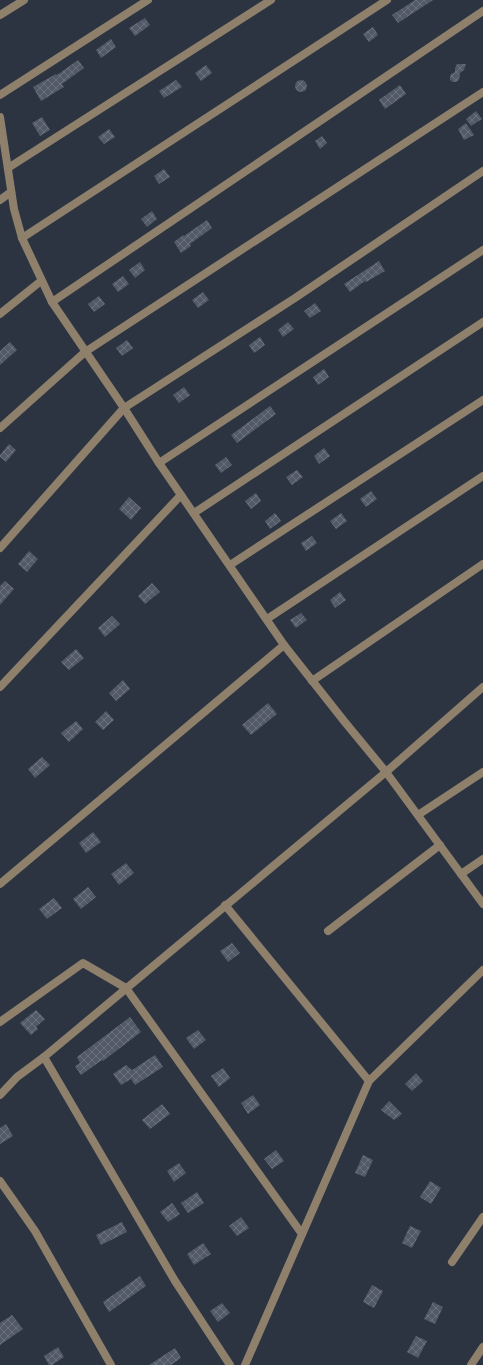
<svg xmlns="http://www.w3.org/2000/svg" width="483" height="1365" font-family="'DM Sans',sans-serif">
<defs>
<pattern id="building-cross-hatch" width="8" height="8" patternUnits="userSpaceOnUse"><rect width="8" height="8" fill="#525a67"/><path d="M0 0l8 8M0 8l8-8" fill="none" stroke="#6b727e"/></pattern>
</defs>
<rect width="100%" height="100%" fill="#2d3441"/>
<g fill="url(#building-cross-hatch)">
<polygon points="415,0 433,0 398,23 392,15"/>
<polygon points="145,18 150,25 135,36 129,28"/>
<polygon points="373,27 378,35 369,42 363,34"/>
<polygon points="111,39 116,47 101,58 96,50"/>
<polygon points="78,60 84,68 62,84 64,87 41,101 33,87 56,74 57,75"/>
<polygon points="457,64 466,64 464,70 460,73 459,80 456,82 453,82 450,80 450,77 451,74 455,72 455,68"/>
<polygon points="206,65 212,73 201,81 195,73"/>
<polygon points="176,80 182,87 164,98 159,91"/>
<circle cx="301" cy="86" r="6"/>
<polygon points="400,85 406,94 385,109 379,100"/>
<polygon points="476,111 482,119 471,126 466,119"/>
<polygon points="42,117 50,130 40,136 32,123"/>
<polygon points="466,123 474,135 464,140 458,129"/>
<polygon points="109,129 115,137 104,144 98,137"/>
<polygon points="322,136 327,143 320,149 315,141"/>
<polygon points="164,169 170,177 159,184 154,176"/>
<polygon points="152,211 157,219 147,227 141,219"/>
<polygon points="207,220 212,228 190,244 191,246 181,253 174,242 183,235 184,236"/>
<polygon points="379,261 385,271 366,282 365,281 350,292 344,284"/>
<polygon points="140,262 145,270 135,278 129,270"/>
<polygon points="123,276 129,284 118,292 112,284"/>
<polygon points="203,292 209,300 198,308 192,300"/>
<polygon points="99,296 105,304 94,312 88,304"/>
<polygon points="315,303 321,311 310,318 304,311"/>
<polygon points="288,322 294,329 283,337 278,330"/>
<polygon points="260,337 265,345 254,353 249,345"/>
<polygon points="127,340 133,348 122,356 116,348"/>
<polygon points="10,342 17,350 0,365 0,351"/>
<polygon points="324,369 329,377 318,385 313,377"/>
<polygon points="184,387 190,395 179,403 173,395"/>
<polygon points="270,406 276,414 237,443 231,435"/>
<polygon points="9,444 16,450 6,462 0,457 0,455"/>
<polygon points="324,448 330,456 319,464 314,456"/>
<polygon points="226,457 232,465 221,473 215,465"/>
<polygon points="297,470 303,477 292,485 286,477"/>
<polygon points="371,491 377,499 366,507 360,499"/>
<polygon points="256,493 261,501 251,509 245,501"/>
<polygon points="129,497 141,508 131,520 119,509"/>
<polygon points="275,513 281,521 270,529 265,521"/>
<polygon points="341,513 347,521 336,529 330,521"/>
<polygon points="312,536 317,543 306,551 301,543"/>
<polygon points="29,551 38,559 27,572 18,564"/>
<polygon points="5,581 14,589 0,605 0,586"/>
<polygon points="152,583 160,592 145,604 138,596"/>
<polygon points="340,592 346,600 335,608 330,600"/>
<polygon points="301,613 307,620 296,628 290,620"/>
<polygon points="112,616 120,624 105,637 98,628"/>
<polygon points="76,649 84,658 69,670 61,662"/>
<polygon points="123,680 130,689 116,701 109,693"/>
<polygon points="268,703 277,714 251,735 242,725"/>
<polygon points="106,711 114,720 103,730 95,722"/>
<polygon points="76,721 83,729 69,742 61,733"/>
<polygon points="42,757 50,765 35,778 28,769"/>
<polygon points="93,832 101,842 86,853 79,843"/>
<polygon points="126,863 134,873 119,885 111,874"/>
<polygon points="88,887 96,897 81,909 73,899"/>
<polygon points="54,898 62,908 47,919 39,909"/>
<polygon points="232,943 240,953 228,962 220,951"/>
<polygon points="36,1010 45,1019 36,1027 38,1029 31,1035 20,1023"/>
<polygon points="130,1017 141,1032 103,1061 102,1060 81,1075 75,1066 80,1063 77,1057"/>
<polygon points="198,1030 206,1040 194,1049 186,1038"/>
<polygon points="155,1055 163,1067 135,1085 131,1079 121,1085 113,1074 126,1065 132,1070"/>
<polygon points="223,1068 230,1078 219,1087 211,1076"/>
<polygon points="416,1073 423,1081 412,1091 405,1084"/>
<polygon points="253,1095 260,1105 248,1114 241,1103"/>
<polygon points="389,1101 402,1114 394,1120 381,1110"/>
<polygon points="162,1104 170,1114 150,1129 142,1120"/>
<polygon points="6,1124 13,1136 0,1144 0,1128"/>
<polygon points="276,1150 284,1161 272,1169 264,1159"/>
<polygon points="363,1155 373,1160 365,1177 355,1173"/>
<polygon points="179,1163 186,1173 174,1182 167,1171"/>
<polygon points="430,1181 441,1188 431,1204 420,1197"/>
<polygon points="197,1192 204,1203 188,1213 181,1203"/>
<polygon points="172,1203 180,1214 168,1222 160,1212"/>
<polygon points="241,1217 249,1228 237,1236 229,1226"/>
<polygon points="122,1222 127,1232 101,1245 96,1235"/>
<polygon points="410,1226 421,1231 412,1248 402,1243"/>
<polygon points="203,1243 211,1254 194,1265 187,1254"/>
<polygon points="140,1276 146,1286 109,1312 103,1302"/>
<polygon points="372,1285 383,1291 374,1308 363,1302"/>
<polygon points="433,1302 443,1307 435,1324 424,1319"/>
<polygon points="222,1303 230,1313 218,1322 210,1311"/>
<polygon points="12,1315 23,1329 0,1345 0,1323"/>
<polygon points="416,1336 427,1341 418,1358 407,1352"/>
<polygon points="58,1347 64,1357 52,1365 49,1365 44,1356"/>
<polygon points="175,1348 181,1358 171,1365 149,1365"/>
</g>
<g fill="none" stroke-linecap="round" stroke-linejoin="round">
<g stroke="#8f806c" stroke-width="8">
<polyline points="0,15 24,0"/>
<polyline points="0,95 148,0"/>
<polyline points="0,117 14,209 22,238 52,302 124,408 159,463 284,645 344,721 386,772 483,904"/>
<polyline points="8,168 271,0"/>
<polyline points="0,200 11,192"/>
<polyline points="22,238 387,0"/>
<polyline points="52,302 483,11"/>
<polyline points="0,314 41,281"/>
<polyline points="0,428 85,352 483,92"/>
<polyline points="159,463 483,250"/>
<polyline points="194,513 483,322"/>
<polyline points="0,548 124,408 295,298 483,171"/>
<polyline points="230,565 483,400"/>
<polyline points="267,619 483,476"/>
<polyline points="312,681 483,564"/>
<polyline points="0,687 181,495"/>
<polyline points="418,815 483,772"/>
<polyline points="461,874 483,859"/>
<polyline points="0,884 284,645"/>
<polyline points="225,905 369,1081"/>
<polyline points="328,931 440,845"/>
<polyline points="0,1022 83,963 126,988 302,1234"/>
<polyline points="44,1057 175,1281 230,1365"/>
<polyline points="0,1181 35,1231 111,1365"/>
<polyline points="452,1262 483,1217"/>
<polyline points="245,1365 369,1081 483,970"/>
<polyline points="471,1365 483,1347"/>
</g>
<polyline stroke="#8f806c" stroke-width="8" points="0,1095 17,1077 44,1057 386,772 483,687"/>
</g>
</svg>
